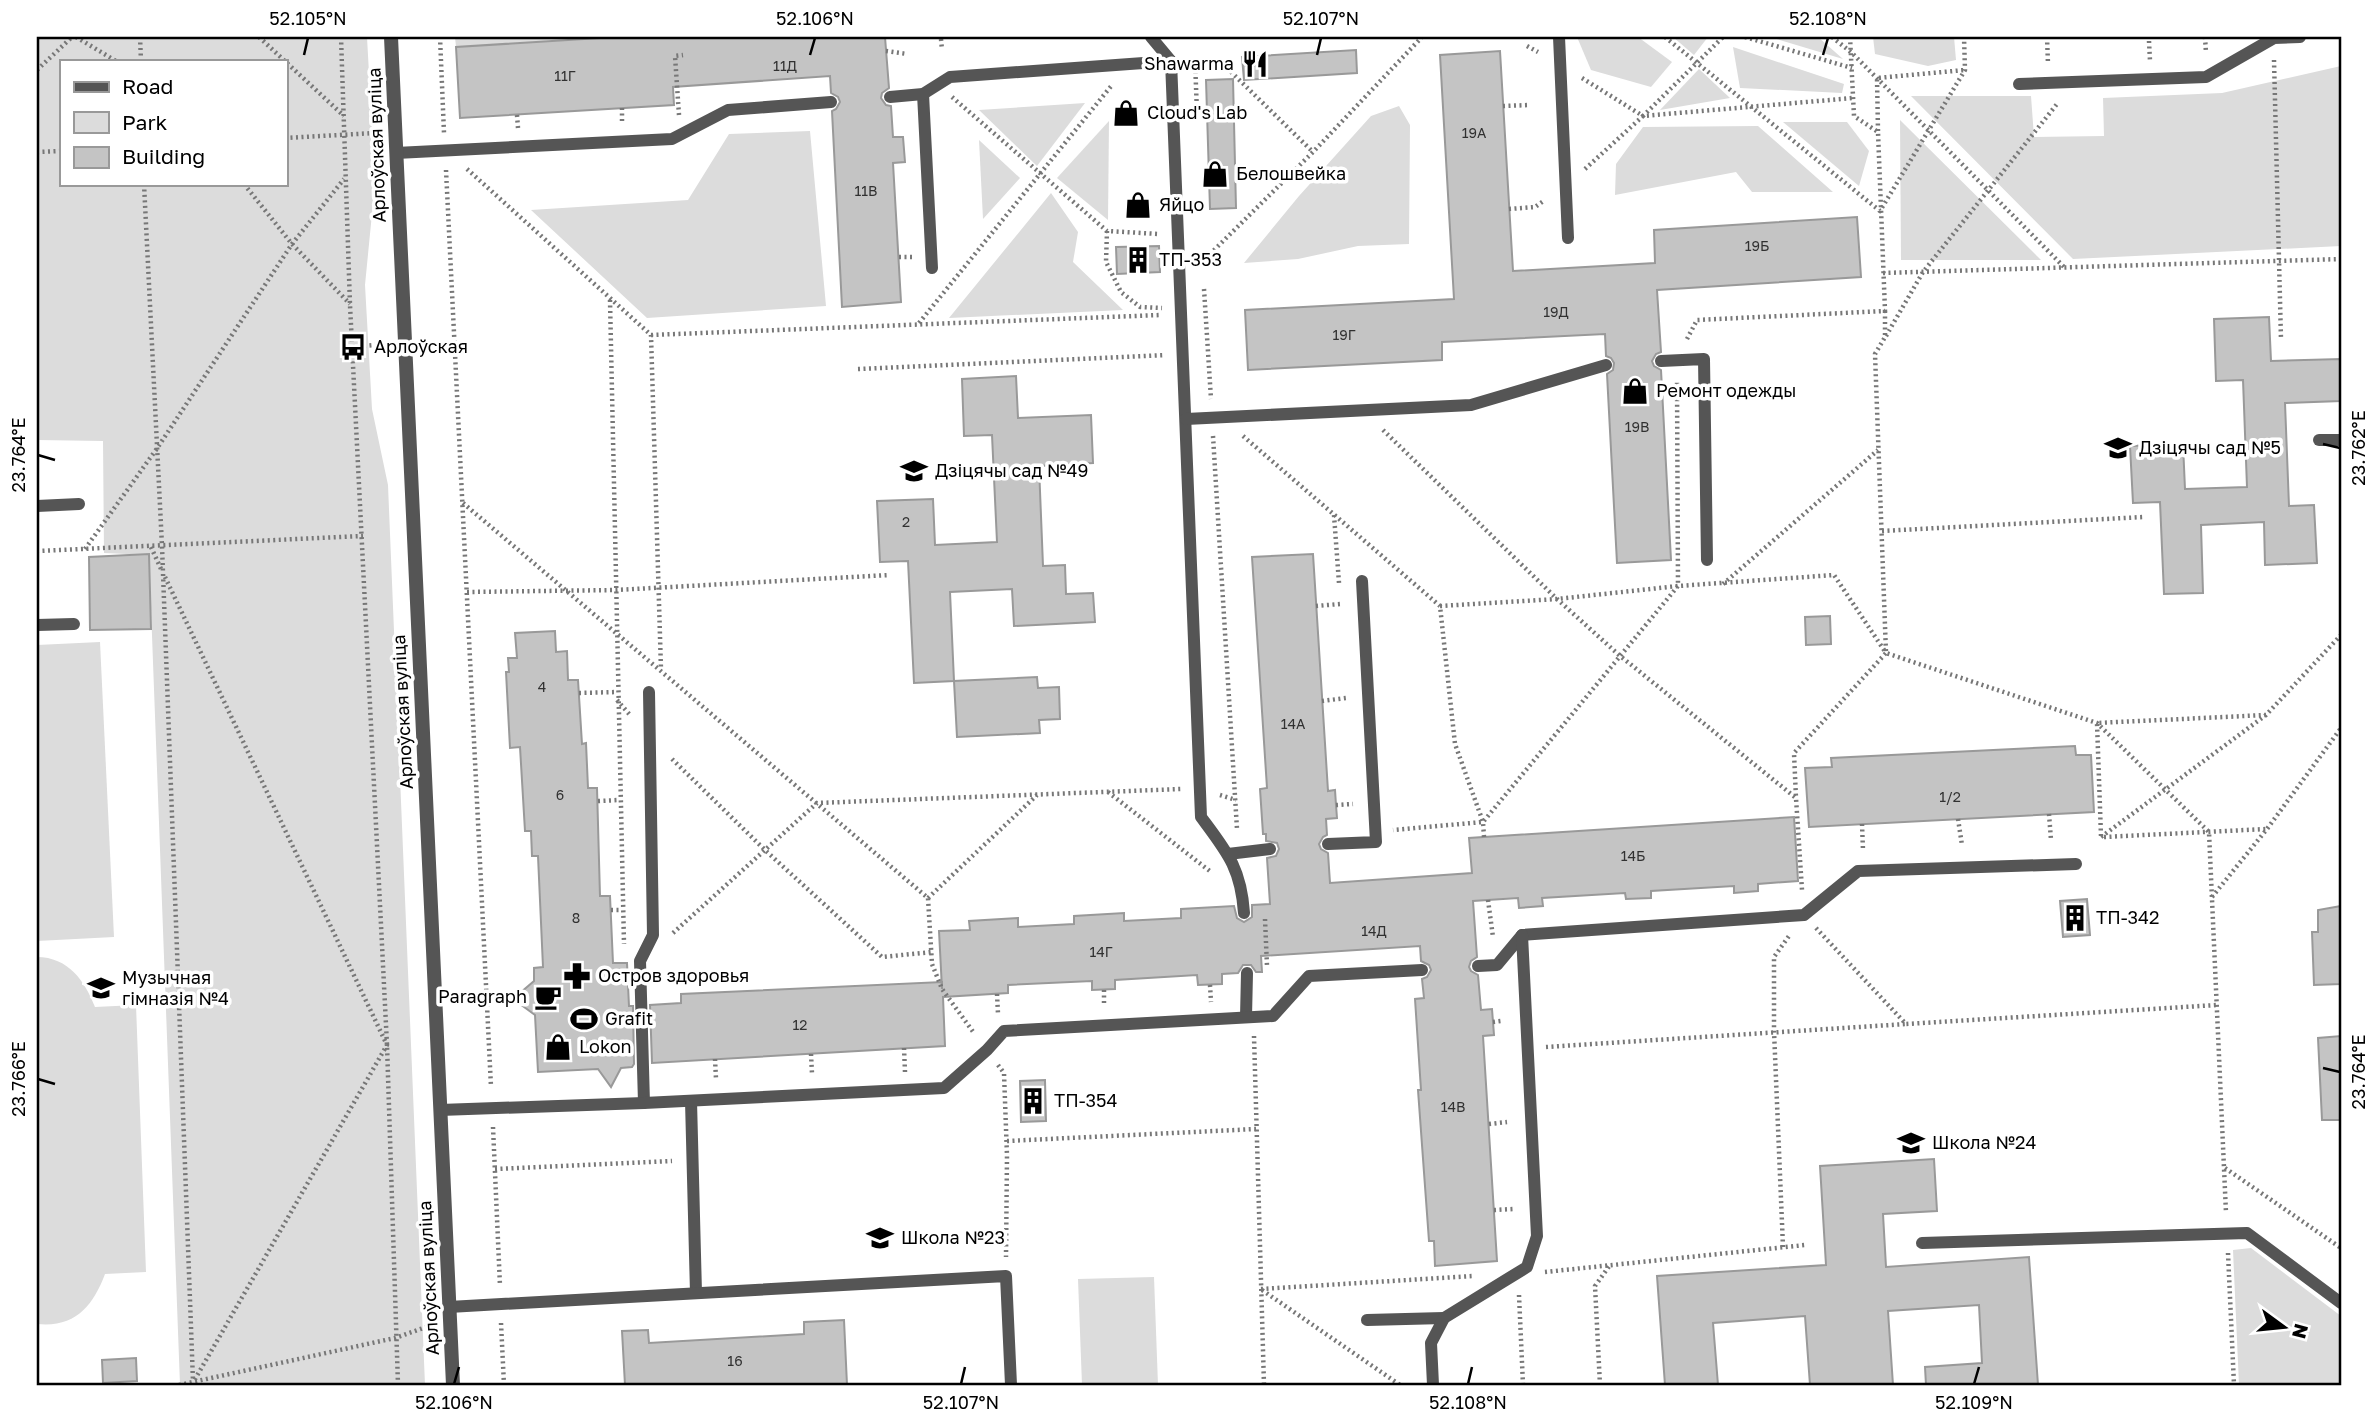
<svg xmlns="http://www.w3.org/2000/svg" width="2378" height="1422" font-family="'Golos Text',sans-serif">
<rect width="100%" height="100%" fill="#fff"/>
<g fill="#dcdcdc" fill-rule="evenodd">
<path d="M37 37H367L375 183 365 285 372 409 388 485 425 1385H180L149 555 104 553 103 441 37 440ZM61 61H285V184H61Z"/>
<polygon points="455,37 603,37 456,47"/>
<polygon points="1577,37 1638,37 1672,62 1651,87 1591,70"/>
<polygon points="1673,37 1708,37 1694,55"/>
<polygon points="1770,37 1818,37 1843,59"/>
<polygon points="1873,37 1954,37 1956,60 1928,66 1875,54"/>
<polygon points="1733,47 1844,84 1842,93 1740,88"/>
<polygon points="2341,66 2341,246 2073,259 1911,96 2031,96 2034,137 2104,136 2103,98 2222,93"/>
<polygon points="1699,69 1730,98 1660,110"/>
<polygon points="1085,103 1037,166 979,110"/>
<polygon points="1399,106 1410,125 1409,244 1358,246 1298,259 1244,263 1299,196 1371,116"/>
<polygon points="1900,120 2041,260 1901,260"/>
<polygon points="1109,121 1108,220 1057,178"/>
<polygon points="1783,122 1847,122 1869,151 1859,186"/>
<polygon points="1758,126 1833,192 1752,192 1736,172 1615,195 1616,164 1643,127"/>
<polygon points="810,131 826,306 647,318 531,210 688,200 729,134"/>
<polygon points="979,140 1020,178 983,219"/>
<polygon points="1051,193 1078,232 1073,262 1123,310 949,318"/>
<polygon points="100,642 114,937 37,941 37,645"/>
<path d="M37 957C68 957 85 981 95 1007L136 1005 146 1272 105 1274C93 1306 75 1328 37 1324Z"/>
<polygon points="2251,1248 2341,1316 2341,1385 2239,1385 2233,1250"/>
<polygon points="1154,1277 1158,1385 1082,1385 1078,1279"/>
</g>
<g fill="#c4c4c4" stroke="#999" stroke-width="2">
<polygon points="616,37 885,37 889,88 882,93 881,98 886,105 891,106 893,137 903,137 905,162 893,163 901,302 842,307 832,111 836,109 840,102 838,97 831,93 830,76 673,87 674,105 460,118 456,47"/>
<polygon points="1356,50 1357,73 1244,80 1242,57"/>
<polygon points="1500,51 1513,271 1655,263 1654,230 1857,217 1861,277 1657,290 1661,352 1656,354 1652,361 1654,366 1661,370 1671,560 1617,563 1607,374 1613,370 1614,363 1611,358 1606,356 1605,334 1442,342 1442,360 1248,370 1245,310 1454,299 1440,55"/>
<polygon points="1233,79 1236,208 1210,209 1206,80"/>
<polygon points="1159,246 1160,272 1117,274 1116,247"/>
<polygon points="2269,317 2271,361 2341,359 2341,401 2285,403 2289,506 2314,505 2317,563 2265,565 2264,522 2201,525 2203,593 2164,594 2160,502 2133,503 2130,446 2183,444 2185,489 2247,487 2243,380 2216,381 2214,319"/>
<polygon points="1016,376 1018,418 1091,415 1093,463 1039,466 1043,566 1065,565 1066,594 1093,593 1095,622 1014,626 1012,589 950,592 954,681 914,683 908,561 880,562 877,501 933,499 935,545 997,542 992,435 964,436 962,379"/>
<polygon points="149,554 151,629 90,630 89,557"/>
<polygon points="1313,554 1328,791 1335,790 1336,805 1337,818 1326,819 1327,835 1323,837 1319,844 1321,849 1328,853 1330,883 1472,873 1469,838 1794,817 1798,881 1758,884 1758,891 1734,893 1734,886 1651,891 1651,898 1626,899 1625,893 1542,898 1543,906 1519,908 1518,898 1473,901 1477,957 1471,961 1469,967 1471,971 1478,975 1481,1010 1492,1009 1494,1035 1483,1036 1497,1261 1435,1266 1434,1241 1429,1241 1418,1090 1421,1090 1415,999 1424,998 1422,979 1427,977 1431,970 1429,965 1421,961 1420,946 1261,956 1262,972 1256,972 1251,965 1243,965 1238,973 1222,974 1222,984 1198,985 1197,975 1115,980 1115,989 1092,990 1092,981 1008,985 1008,993 943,997 945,1046 652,1063 650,1005 681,1003 681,994 942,982 942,989 939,931 970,930 969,921 1018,918 1018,927 1074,924 1074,916 1124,913 1124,921 1181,918 1181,909 1234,906 1237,918 1244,922 1252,917 1252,905 1270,904 1267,858 1276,856 1279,849 1277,843 1266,841 1266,834 1263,834 1260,789 1267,788 1252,557"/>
<polygon points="1830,616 1831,644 1806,645 1805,617"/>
<polygon points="555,631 556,652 567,651 568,680 578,680 582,744 586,743 588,788 597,788 600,896 610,896 613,963 627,963 629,1006 633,1006 634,1064 632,1067 621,1068 611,1087 598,1069 538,1072 535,1015 513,999 534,981 534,968 543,967 538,856 532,856 531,831 525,831 520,747 510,748 506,672 509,672 508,658 517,658 515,633"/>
<polygon points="1037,677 1038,688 1059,687 1060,719 1039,720 1040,733 957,737 954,681"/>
<polygon points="2075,746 2076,755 2091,755 2094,812 1809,827 1805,768 1832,767 1831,758"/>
<polygon points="2087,899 2090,935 2063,937 2060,901"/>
<polygon points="2341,906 2341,984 2314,985 2312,932 2318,932 2318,910"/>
<polygon points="2341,1036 2341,1120 2322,1120 2318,1038"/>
<polygon points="1045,1080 1046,1121 1021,1122 1020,1081"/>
<polygon points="1934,1159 1937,1211 1883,1214 1886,1267 2029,1257 2038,1385 1926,1385 1925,1367 1982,1363 1979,1305 1888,1311 1893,1385 1810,1385 1805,1316 1713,1323 1718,1385 1665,1385 1657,1276 1826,1265 1820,1166"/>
<polygon points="844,1320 847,1385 625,1385 622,1331 648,1330 649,1343 804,1334 804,1322"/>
<polygon points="136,1358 137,1381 103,1383 102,1360"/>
</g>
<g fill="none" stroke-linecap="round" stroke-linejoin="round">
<g stroke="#777" stroke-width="4.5" stroke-dasharray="2 3.5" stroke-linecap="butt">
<polyline points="76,37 116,61"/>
<polyline points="140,37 141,61"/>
<polyline points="259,37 344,116"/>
<polyline points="341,37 350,305 387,1045 398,1385"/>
<polyline points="440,37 444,133"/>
<polyline points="1043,37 1043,41"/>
<polyline points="1665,37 1880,211 1965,70 1964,37"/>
<polyline points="1745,37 1852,68"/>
<polyline points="1832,37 1852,53 2065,268"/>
<polyline points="2047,37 2048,64"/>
<polyline points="2205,37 2206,53"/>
<polyline points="941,39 942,50"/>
<polyline points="2149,41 2150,61"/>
<polyline points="1527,46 1538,52"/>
<polyline points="886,51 907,54"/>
<polyline points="1190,60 1195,60 1197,113"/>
<polyline points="1195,60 1226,67 1313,152"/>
<polyline points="2274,60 2281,340"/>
<polyline points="37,70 72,37"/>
<polyline points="1582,78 1643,116 1723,37"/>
<polyline points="952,97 1107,231 1159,234"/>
<polyline points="1503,106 1530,105"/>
<polyline points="622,108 622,121"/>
<polyline points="517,115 518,128"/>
<polyline points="679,115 675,56 683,55"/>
<polyline points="1878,131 1877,78 1965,70"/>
<polyline points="285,138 375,133"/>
<polyline points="37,152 61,151"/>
<polyline points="467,169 651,335 661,670"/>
<polyline points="1585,169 1643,116 1853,98"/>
<polyline points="446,170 491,1087"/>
<polyline points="144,184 162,546 193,1381"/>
<polyline points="244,184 292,244 350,304"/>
<polyline points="1509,209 1535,207 1545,200"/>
<polyline points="1107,231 1106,262 1121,292 1140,307 1162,308"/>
<polyline points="899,257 912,257"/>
<polyline points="1202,262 1313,152 1422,37"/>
<polyline points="1883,273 2341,259"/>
<polyline points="1204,289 1211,399"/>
<polyline points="610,300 624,944"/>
<polyline points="1885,311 1885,337 1875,354 1886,653 2097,723 2209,832 2226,1213"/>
<polyline points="919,323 1112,85"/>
<polyline points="651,335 1160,315"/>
<polyline points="1886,336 1923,272 2057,104"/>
<polyline points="1687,339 1697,320 1885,311 1878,132 1854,116 1850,37"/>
<polyline points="353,347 384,344"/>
<polyline points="858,369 1165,355"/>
<polyline points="1383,430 1557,599 1619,655 1796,798 1802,890"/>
<polyline points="1213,436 1237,829"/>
<polyline points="1243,436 1440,606 1455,744 1483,822 1393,830"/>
<polyline points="463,503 928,898 932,964 942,989 974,1033"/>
<polyline points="1334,515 1339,583"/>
<polyline points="1882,531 2143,517"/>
<polyline points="151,547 161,569"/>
<polyline points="85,549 158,447 292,244 344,179"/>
<polyline points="37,551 363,536"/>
<polyline points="165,577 387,1045 194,1381"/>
<polyline points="1723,584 1878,450"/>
<polyline points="467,592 616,590 889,575"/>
<polyline points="1316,606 1340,604"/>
<polyline points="1440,606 1557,599 1678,586 1834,575 1886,653 1794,753 1796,798"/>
<polyline points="579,693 617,692"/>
<polyline points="617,700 630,715"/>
<polyline points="1322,701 1346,698"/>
<polyline points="672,759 766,851 882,957 932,952"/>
<polyline points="1108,792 1211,872"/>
<polyline points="1220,795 1236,800"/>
<polyline points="598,801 619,800"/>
<polyline points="1336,805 1353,804"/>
<polyline points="2049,814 2051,840"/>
<polyline points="1958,819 1962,845"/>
<polyline points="1862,824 1863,850"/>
<polyline points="2101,836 2097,723 2266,715"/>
<polyline points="1484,837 1483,822 1678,586 1677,380"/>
<polyline points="2101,837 2266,715 2341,635"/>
<polyline points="2104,837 2266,829"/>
<polyline points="2212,897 2267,829 2341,728"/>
<polyline points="928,898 1037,795"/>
<polyline points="1488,900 1493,937"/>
<polyline points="611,910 622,910"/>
<polyline points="1265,919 1267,966"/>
<polyline points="1816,928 1906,1024 2217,1005"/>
<polyline points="673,933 817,803 1181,789"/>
<polyline points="1210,985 1211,1002"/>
<polyline points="1104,990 1104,1006"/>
<polyline points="997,994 998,1014"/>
<polyline points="1493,1022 1501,1021"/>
<polyline points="1254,1036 1264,1385"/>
<polyline points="1546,1047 1906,1024"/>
<polyline points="904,1048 905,1072"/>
<polyline points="811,1054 812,1074"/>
<polyline points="715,1059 716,1079"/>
<polyline points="998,1065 1004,1073 1007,1156 1006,1257"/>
<polyline points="1489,1124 1507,1122"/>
<polyline points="493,1127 500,1286"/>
<polyline points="1007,1141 1256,1129"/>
<polyline points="2225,1168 2341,1248"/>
<polyline points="495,1169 672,1161"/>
<polyline points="1494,1210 1513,1209"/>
<polyline points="1783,1247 1774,1031 1774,957 1789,936"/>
<polyline points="2228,1253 2234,1385"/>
<polyline points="1545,1272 1805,1245"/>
<polyline points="1261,1289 1473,1276"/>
<polyline points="1262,1290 1400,1385"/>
<polyline points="1519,1295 1523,1385"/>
<polyline points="501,1323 504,1385"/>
<polyline points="179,1385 395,1338 429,1326"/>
<polyline points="1600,1385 1595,1286 1610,1265"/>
</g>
<g stroke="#555" stroke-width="12">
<path d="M1151 37 1171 61 1201 817C1227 852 1241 868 1244 913"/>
<polyline points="1559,37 1568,238"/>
<polyline points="2019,84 2206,77 2274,38 2300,37"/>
<polyline points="923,94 932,268"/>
<polyline points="890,97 923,94 950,77 1171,61"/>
<polyline points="396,153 672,139 728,110 831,102"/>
<polyline points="1661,361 1704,359 1707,560"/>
<polyline points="1186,419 1471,405 1606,365"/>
<polyline points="2319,440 2341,440"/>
<polyline points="37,506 79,504"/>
<polyline points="37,625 74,624"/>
<polyline points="1328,844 1376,842 1362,581"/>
<polyline points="1228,854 1270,849"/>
<polyline points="1478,966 1497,965 1522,935 1804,915 1858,871 2076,864"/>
<polyline points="1246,1017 1247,973"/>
<polyline points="691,1101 696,1293"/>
<polyline points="644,1103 640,961 653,935 649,692"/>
<polyline points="440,1110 644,1103 944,1088 987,1050 1004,1031 1273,1016 1309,976 1422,970"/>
<polyline points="1922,1243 2247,1233 2341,1303"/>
<polyline points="449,1307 1006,1276 1011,1385"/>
<polyline points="1367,1320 1444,1318"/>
<polyline points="1433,1385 1431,1343 1444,1318 1527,1267 1537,1236 1522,935"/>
</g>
<polyline stroke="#555" stroke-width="14" points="391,37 453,1385"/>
</g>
<path fill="none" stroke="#000" stroke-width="2.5" d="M304 55 308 38M810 55 815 38M1317 55 1321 38M1823 55 1828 38M2323 444 2340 448M38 455 55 460M2323 1068 2340 1072M38 1079 55 1084M454 1384 459 1367M961 1384 965 1367M1468 1384 1472 1367M1974 1384 1979 1367"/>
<defs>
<symbol id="restaurant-bare" viewBox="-9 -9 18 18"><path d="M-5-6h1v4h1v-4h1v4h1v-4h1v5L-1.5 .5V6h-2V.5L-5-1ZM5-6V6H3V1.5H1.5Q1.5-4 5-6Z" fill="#000" stroke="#fff" stroke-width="2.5" paint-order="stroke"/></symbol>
<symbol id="shop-bare" viewBox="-9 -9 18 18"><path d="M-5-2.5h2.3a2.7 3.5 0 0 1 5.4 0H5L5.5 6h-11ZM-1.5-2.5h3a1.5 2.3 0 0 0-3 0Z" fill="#000" stroke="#fff" stroke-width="2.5" paint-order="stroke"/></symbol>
<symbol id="building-bare" viewBox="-9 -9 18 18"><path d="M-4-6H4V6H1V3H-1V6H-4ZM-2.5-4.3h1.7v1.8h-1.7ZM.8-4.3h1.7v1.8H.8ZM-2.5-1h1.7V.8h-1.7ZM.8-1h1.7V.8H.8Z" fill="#000" stroke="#fff" stroke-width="2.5" paint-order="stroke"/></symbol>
<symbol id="bus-bare" viewBox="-9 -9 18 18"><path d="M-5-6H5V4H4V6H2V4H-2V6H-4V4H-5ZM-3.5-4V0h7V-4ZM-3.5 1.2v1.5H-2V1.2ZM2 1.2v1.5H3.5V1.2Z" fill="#000" stroke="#fff" stroke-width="2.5" paint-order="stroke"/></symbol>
<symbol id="school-bare" viewBox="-9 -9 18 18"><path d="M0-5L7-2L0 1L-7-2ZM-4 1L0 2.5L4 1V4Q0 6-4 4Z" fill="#000" stroke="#fff" stroke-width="2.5" paint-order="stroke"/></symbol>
<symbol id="pharmacy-bare" viewBox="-9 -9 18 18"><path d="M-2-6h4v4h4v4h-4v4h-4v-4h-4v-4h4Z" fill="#000" stroke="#fff" stroke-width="2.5" paint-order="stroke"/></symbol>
<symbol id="cafe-bare" viewBox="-9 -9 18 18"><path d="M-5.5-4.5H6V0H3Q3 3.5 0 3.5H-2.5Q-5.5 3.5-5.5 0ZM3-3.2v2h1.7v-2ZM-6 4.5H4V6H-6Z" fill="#000" stroke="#fff" stroke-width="2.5" paint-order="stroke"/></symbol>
<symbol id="stadium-bare" viewBox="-9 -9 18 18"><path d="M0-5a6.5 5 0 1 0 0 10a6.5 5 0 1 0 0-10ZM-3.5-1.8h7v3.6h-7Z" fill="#000" stroke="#fff" stroke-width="2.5" paint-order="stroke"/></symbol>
</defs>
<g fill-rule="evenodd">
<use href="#restaurant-bare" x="1236" y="45" width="38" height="38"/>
<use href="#shop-bare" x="1107" y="94" width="38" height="38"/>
<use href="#shop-bare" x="1196" y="155" width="38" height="38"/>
<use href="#shop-bare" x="1119" y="186" width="38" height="38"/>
<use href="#building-bare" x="1119" y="241" width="38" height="38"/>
<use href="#bus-bare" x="334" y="328" width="38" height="38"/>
<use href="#shop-bare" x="1616" y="372" width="38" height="38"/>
<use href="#school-bare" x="2099" y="429" width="38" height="38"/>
<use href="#school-bare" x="895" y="452" width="38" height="38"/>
<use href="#building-bare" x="2056" y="899" width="38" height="38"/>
<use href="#pharmacy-bare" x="558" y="957" width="38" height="38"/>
<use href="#school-bare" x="82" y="969" width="38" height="38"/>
<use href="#cafe-bare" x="529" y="978" width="38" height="38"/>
<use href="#stadium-bare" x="565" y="1000" width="38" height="38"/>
<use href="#shop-bare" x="539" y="1028" width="38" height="38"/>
<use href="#building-bare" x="1014" y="1082" width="38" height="38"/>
<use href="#school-bare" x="1892" y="1124" width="38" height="38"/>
<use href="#school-bare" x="861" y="1219" width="38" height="38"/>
</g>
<g text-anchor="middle" stroke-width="7" stroke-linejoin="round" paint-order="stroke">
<g font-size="14" fill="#313131">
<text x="785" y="71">11Д</text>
<text x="565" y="81">11Г</text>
<text x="1474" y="138">19А</text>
<text x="866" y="196">11В</text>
<text x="1757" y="251">19Б</text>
<text x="1556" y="317">19Д</text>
<text x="1344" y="340">19Г</text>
<text x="1637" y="432">19В</text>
<text x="906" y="527">2</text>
<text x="542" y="692">4</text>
<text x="1293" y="729">14А</text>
<text x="560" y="800">6</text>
<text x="1950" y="802">1/2</text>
<text x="1633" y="861">14Б</text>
<text x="576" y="923">8</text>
<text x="1374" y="936">14Д</text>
<text x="1101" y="957">14Г</text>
<text x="800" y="1030">12</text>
<text x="1453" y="1112">14В</text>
<text x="735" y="1366">16</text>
</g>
<g font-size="18" fill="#000" stroke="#fff" text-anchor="start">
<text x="1234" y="70" text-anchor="end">Shawarma</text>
<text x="1147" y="119">Cloud's Lab</text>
<text x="1236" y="180">Белошвейка</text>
<text x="1159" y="211">Яйцо</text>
<text x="1159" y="266">ТП-353</text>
<text x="374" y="353">Арлоўская</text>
<text x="1656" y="397">Ремонт одежды</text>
<text x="2139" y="454">Дзіцячы сад №5</text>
<text x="935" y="477">Дзіцячы сад №49</text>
<text x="2096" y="924">ТП-342</text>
<text x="598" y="982">Остров здоровья</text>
<text x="122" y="984">Музычная<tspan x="122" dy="21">гімназія №4</tspan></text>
<text x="527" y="1003" text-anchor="end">Paragraph</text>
<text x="605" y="1025">Grafit</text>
<text x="579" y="1053">Lokon</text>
<text x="1054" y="1107">ТП-354</text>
<text x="1932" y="1149">Школа №24</text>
<text x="901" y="1244">Школа №23</text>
</g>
<g font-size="18" fill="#000" stroke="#fff">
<text transform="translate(377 145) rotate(-92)" y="6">Арлоўская вуліца</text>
<text transform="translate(403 712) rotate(-93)" y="6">Арлоўская вуліца</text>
<text transform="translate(429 1278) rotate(-93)" y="6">Арлоўская вуліца</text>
</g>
</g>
<rect width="2378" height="1422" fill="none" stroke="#ffffff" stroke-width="77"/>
<rect x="60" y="60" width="228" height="126" fill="#ffffff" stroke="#999999" stroke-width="2"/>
<rect x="74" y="82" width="35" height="10" fill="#555555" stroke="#999999" stroke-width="2"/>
<text x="122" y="94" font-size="21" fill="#000000">Road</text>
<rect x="74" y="112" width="35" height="21" fill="#dcdcdc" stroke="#999999" stroke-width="2"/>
<text x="122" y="130" font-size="21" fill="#000000">Park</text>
<rect x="74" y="147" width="35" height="21" fill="#c4c4c4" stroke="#999999" stroke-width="2"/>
<text x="122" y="164" font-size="21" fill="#000000">Building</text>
<g transform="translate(2284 1327) rotate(105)" stroke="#ffffff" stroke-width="5" paint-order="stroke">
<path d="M0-5L12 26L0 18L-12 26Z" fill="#000000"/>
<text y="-10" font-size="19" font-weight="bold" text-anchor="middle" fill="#000000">N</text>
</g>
<rect x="38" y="38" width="2302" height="1346" fill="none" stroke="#000" stroke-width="2.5"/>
<g font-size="18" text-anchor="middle" fill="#000">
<text x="308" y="25">52.105°N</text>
<text x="815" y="25">52.106°N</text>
<text x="1321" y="25">52.107°N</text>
<text x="1828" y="25">52.108°N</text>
<text transform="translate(2359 448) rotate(-90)" y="6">23.762°E</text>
<text transform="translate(19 455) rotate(-90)" y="6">23.764°E</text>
<text transform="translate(2359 1072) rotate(-90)" y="6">23.764°E</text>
<text transform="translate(19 1079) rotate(-90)" y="6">23.766°E</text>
<text x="454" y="1409">52.106°N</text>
<text x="961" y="1409">52.107°N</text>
<text x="1468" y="1409">52.108°N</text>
<text x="1974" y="1409">52.109°N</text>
</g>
</svg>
